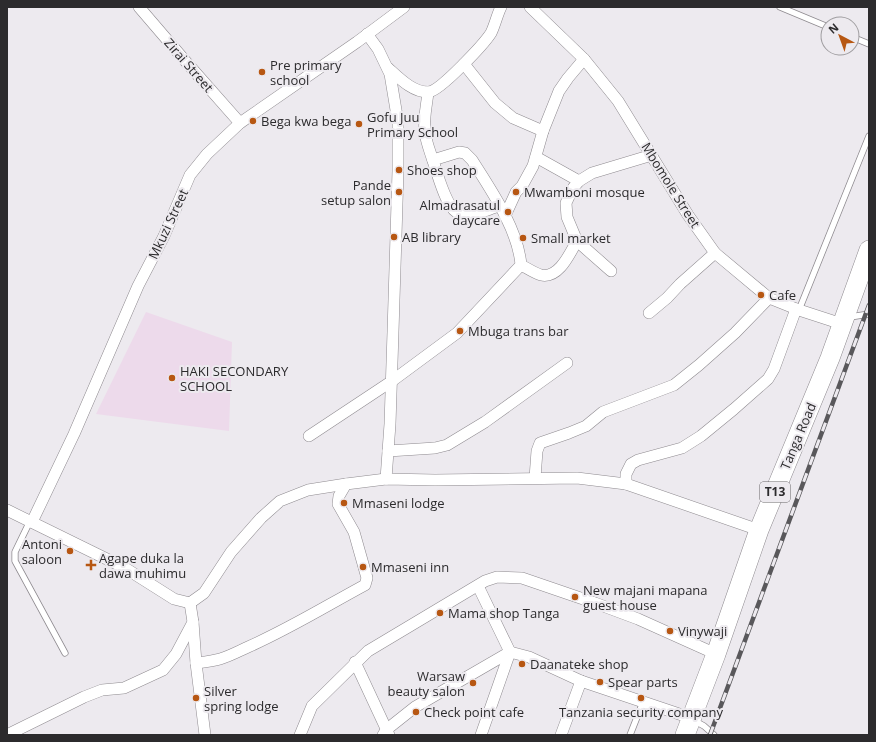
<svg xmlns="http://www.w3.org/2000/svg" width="876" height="742" font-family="'Open Sans',sans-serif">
<rect width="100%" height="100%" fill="#edeaef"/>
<polygon fill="#eddaeb" points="146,312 232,342 229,431 96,414"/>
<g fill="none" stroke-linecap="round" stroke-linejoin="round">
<defs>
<g id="service">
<polyline points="780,7 828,27"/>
<polyline points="852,37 869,44"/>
<polyline points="799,310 869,136"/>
<polyline points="850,317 869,314"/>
<polyline points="30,521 15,552 15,561 65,653"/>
<polyline points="693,720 704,726 714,735"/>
<polyline points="630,735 643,702"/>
</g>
<g id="minor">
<polyline points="139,7 187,63 240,123"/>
<polyline points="530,7 584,59 618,101 688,215 715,253 769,298 799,310 842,324"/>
<polyline points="367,34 378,49 390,74 398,122 398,171 393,332 390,424 386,479"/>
<polyline points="464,64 495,103 513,118 543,131"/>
<path d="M388 68C398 77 413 93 429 92 441 90 484 44 491 33 495 25 497 15 501 7"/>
<path d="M428 92C427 104 423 119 425 132 426 142 430 151 433 161 438 174 446 210 460 214 472 218 488 209 499 206"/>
<polyline points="536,157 579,181"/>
<polyline points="505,216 516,192 522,186 533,166 543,131 559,91 568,78 584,59"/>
<path d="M521 265C527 268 534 273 541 275 559 279 570 253 577 241"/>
<polyline points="611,271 577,241 567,217 566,203 573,188 579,181 592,173 652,155"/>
<polyline points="649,313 667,298 680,284 715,253"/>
<path d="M309 436 392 381 457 333 521 265C518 229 491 190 472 160L465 153 459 152 433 160"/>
<polyline points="388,451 435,448 447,445 485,422 567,363"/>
<polyline points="535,478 537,451 540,443 569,433 586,426 603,412 674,385 699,365 735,333 769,298"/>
<polyline points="626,484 626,474 631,464 638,460 682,448 701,436 734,409 768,379 774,369 796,309"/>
<polyline points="7,510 125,568 174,599 190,603 204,593 231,552 261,518 280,501 308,490 346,484 386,479 435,480 577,478 626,484 759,530"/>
<polyline points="32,522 74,434 138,286 164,236 190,175 207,154 240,123 357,42 404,7"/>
<polyline points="478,586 510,652 481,735"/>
<polyline points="193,622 196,663 205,735"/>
<polyline points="355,662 389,735"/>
<path d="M196 663C204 662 213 661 220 659 230 656 239 651 248 647 289 629 326 606 365 585L367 578 354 532 338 504 339 496 346 484"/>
<polyline points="7,735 84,697 102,690 124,688 163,670 176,654 193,622 190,603"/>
<polyline points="300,735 312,706 368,651 485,581 497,577 522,578 595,603 638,619 716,654"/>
<polyline points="383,735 386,730 415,707 510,652 529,657 581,681 691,718"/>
<polyline points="561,735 581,681"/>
</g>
<polyline id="trunk" points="685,735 716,654 759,530 830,358 869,250"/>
</defs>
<use href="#service" stroke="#8e8a8f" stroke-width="7"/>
<use href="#minor" stroke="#8e8a8f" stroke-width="12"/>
<use href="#trunk" stroke="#8e8a8f" stroke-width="20"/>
<use href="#service" stroke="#fff" stroke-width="5.5"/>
<use href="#minor" stroke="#fff" stroke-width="11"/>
<use href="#trunk" stroke="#fff" stroke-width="19"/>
<defs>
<polyline id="rail" points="710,735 869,305"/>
</defs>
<use href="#rail" stroke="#59585b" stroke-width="4.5"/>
<use href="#rail" stroke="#edeaef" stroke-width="3" stroke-dasharray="9" stroke-linecap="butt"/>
</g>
<g fill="#b75712" stroke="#edeaef" stroke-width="1.5">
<circle cx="262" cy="72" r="4"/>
<circle cx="253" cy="121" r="4"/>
<circle cx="359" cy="124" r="4"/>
<circle cx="399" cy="170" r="4"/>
<circle cx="399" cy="192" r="4"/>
<circle cx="516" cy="192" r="4"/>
<circle cx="508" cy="212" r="4"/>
<circle cx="394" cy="237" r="4"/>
<circle cx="523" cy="238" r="4"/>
<circle cx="761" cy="295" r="4"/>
<circle cx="460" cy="331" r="4"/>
<circle cx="172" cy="378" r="4"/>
<circle cx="344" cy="503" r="4"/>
<circle cx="70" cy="551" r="4"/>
<path d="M89 559h4v4h4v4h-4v4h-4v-4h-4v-4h4z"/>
<circle cx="363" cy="567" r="4"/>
<circle cx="575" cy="597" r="4"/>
<circle cx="440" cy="613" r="4"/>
<circle cx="670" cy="631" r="4"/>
<circle cx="522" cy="664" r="4"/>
<circle cx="600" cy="682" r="4"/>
<circle cx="473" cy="683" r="4"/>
<circle cx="196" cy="698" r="4"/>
<circle cx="641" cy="698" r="4"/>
<circle cx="416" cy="712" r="4"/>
</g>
<g text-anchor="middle" stroke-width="4" stroke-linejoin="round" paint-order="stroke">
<rect fill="#edeaef" stroke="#666467" stroke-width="1" x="760" y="482" width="30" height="20" rx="3"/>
<g font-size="12" font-weight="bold" fill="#2c2b2d">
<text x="775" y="496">T13</text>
</g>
<g font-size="13" fill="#2c2b2d" stroke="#edeaef">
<text transform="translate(189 65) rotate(49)" y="5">Zirai Street</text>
<text transform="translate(671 185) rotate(58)" y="5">Mbomole Street</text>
<text transform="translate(168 224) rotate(-65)" y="5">Mkuzi Street</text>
<text transform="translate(798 436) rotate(-67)" y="5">Tanga Road</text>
</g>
<g font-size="13" fill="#2c2b2d" stroke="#edeaef" text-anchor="start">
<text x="270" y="70">Pre primary<tspan x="270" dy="15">school</tspan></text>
<text x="367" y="122">Gofu Juu<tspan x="367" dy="15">Primary School</tspan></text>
<text x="261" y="126">Bega kwa bega</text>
<text x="407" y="175">Shoes shop</text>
<text x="391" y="190" text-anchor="end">Pande<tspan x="391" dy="15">setup salon</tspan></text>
<text x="524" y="197">Mwamboni mosque</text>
<text x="500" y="210" text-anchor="end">Almadrasatul<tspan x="500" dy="15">daycare</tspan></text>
<text x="402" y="242">AB library</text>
<text x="531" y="243">Small market</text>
<text x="769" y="300">Cafe</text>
<text x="468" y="336">Mbuga trans bar</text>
<text x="180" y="376">HAKI SECONDARY<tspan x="180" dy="15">SCHOOL</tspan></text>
<text x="352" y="508">Mmaseni lodge</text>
<text x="62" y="549" text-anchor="end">Antoni<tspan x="62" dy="15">saloon</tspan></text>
<text x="99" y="563">Agape duka la<tspan x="99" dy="15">dawa muhimu</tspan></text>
<text x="371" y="572">Mmaseni inn</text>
<text x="583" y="595">New majani mapana<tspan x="583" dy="15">guest house</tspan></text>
<text x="448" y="618">Mama shop Tanga</text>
<text x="678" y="636">Vinywaji</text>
<text x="530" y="669">Daanateke shop</text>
<text x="465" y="681" text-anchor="end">Warsaw<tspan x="465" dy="15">beauty salon</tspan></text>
<text x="608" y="687">Spear parts</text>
<text x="204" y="696">Silver<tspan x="204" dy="15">spring lodge</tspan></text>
<text x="424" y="717">Check point cafe</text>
<text x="641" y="717" text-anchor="middle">Tanzania security company</text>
</g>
</g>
<rect width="876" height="742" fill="none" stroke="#2c2b2d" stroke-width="16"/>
<g transform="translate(840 36) rotate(319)"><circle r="19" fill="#edeaef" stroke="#a09ea1"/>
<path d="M0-3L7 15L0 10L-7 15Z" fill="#b75712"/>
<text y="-6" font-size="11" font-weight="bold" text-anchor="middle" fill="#2c2b2d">N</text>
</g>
</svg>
